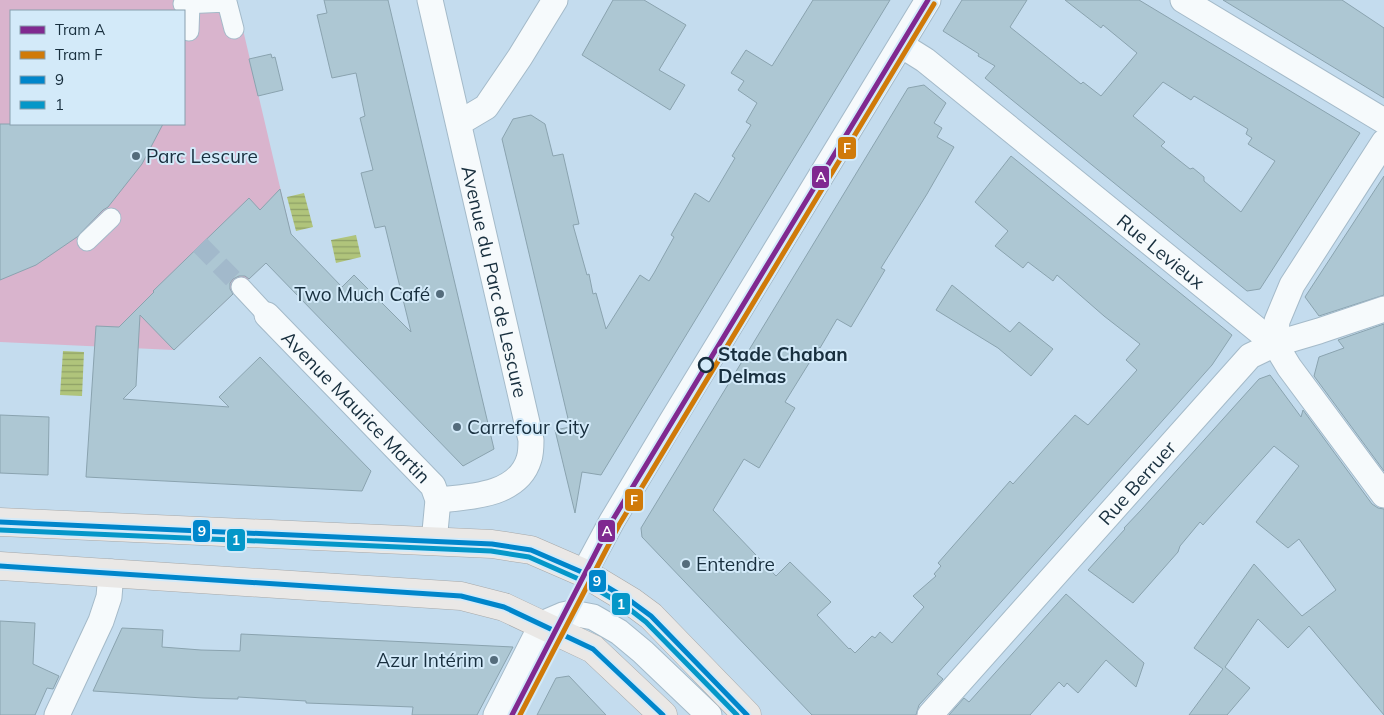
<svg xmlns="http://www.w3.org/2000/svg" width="1384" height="715" font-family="Mulish,sans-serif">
<defs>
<pattern id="water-rules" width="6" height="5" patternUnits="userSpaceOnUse" patternTransform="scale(1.25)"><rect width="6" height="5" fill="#b0c47b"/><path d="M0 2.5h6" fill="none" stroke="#8ea066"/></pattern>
</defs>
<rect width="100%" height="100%" fill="#c4dcee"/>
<path fill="#d9b4cd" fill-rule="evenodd" d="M0 0H236L292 238 174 350 0 342ZM11 11H184V124H11Z"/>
<g fill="url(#water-rules)">
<polygon points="304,193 313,227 296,231 287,197"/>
<polygon points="356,235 361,257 336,263 331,240"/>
<polygon points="63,351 84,352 82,396 60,395"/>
</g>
<g fill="#adc7d3" stroke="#8aa3af" fill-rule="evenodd">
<polygon points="324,0 388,0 494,449 463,466 266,263 249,279 245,276 239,276 233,279 230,283 230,289 233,294 174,350 140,315 136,386 123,399 229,407 219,397 260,357 371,471 362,491 86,477 96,326 119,327 154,292 153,291 249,198 260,210 280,189 291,234 342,287 354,275 411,332 385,226 375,228 361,173 373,170 360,118 365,116 356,73 332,78 317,15 327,13"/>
<polygon points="613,0 644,0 686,25 659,70 685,85 670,110 582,55"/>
<polygon points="813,0 890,0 601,475 582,472 575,513 555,430 570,427 502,139 513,119 531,115 545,124 553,156 563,154 579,224 573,225 587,275 589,274 593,294 596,293 606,329 640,275 649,281 654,273 674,237 671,235 695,193 709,202 735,158 732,156 751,125 746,122 757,103 738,90 744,81 731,73 746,50 772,66"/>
<path d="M962 0H1027L1010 27 1081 84 1083 82 1101 96 1137 53 1103 25 1101 28 1065 0H1139L1360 133 1260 289 1247 291 985 78 995 66 978 56 979 54 943 31ZM1163 82 1191 100 1194 96 1248 129 1246 134 1252 138 1248 144 1275 161 1241 212 1204 181V177L1193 168 1190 169 1161 146 1165 142 1133 116Z"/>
<polygon points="1223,0 1342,0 1384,28 1384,98"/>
<polygon points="271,54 272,58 275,57 283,90 258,96 249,59"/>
<polygon points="924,85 946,103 934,123 942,128 937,137 954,147 927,194 881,268 885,270 851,327 837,319 820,348 819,347 785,402 795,408 759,468 744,459 713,510 776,576 790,562 831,602 817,615 849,649 850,648 855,653 872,636 875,638 880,632 892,643 924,607 913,596 936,576 934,574 941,566 938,563 1010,481 1013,484 1075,415 1088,425 1137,370 1126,360 1140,344 1104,316 1057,275 1053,281 1028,262 1023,268 995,246 1008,231 975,202 1011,156 1232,335 1212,365 937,674 943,679 919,705 916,715 812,715 642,537 641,528 908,88"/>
<polygon points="0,124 163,124 142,164 108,207 103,210 77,237 36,265 0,280"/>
<polygon points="1384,176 1384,295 1319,316 1305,297"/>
<polygon points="952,285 1010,332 1019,322 1053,349 1031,376 998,348 936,310"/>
<polygon points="1384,324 1384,471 1314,376 1319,357 1344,348 1338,340"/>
<polygon points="1270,375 1301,417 1303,410 1372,504 1378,508 1384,509 1384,715 1309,626 1288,648 1258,619 1225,667 1250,688 1227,715 1189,715 1223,669 1194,648 1254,564 1302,616 1336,590 1299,539 1288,548 1256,522 1299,466 1274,446 1203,525 1200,522 1180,546 1178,552 1133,603 1088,570 1125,529 1124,528 1142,509 1259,379"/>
<polygon points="0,415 49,417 48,475 0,473"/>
<polygon points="1066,594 1144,663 1136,687 1106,660 1078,693 1067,683 1064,687 1059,682 1030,715 949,715 964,698 969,702"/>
<polygon points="0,621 35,623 33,664 59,676 53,689 47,688 35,715 0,715"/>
<polygon points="122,628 163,630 162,647 201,650 240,651 241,634 513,647 477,715 412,715 413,707 306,703 306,701 238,697 238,699 203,698 93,691"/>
<polygon points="569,676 606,715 537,715 556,678"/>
</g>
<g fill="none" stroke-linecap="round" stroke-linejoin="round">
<polyline stroke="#a2b9cb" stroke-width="19" stroke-dasharray="19 9" stroke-linecap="butt" points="200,245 241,287"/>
<defs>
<g id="pedestrian">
<polyline points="183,4 227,2 234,29"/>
<polyline points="189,31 190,4"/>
<polyline points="87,241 111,218"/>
<polyline points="241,287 267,315"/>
</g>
<g id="minor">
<path id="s1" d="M430 0 531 440C531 446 531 453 529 459 518 496 469 497 438 500"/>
<polyline points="1183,0 1384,121"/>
<path id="s2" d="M901 45 925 60 1275 344 1289 367 1384 495"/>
<polyline points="459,123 486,107 520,57 555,0"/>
<path id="s3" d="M267 315 433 486 438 500 434 542"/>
<polyline points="1275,344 1277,321 1292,285 1384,142"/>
<polyline points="584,573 612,521 670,424 928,0"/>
<polyline points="57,715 101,621 109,597 111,572"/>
<polyline points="496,715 542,624 563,615 572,613 593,617 619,632 643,652 709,715"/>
<path id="s4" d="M930 715 1250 356 1275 344 1319 331 1384 309"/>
</g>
<g id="primary">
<polyline points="0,522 492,544 531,550 584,573 632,602 651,616 681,647 747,715"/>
<polyline points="0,566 461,596 504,607 593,649 663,715"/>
</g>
</defs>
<use href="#pedestrian" stroke="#a4bac9" stroke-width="21"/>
<use href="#minor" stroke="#a4bac9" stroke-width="27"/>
<use href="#primary" stroke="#a6a8a9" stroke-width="29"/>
<use href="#pedestrian" stroke="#f6fafc" stroke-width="19"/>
<use href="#minor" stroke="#f6fafc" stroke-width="25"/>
<use href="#primary" stroke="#eae8e6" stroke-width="28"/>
<defs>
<g id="bus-1">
<polyline points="0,522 492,544 531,550 584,573 632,602 651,616 747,715"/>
<polyline points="0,566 461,596 504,607 593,649 663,715"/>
</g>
<polyline id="bus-2" points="0,530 491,551 529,557 581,580 628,608 646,622 737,715"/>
</defs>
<use href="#bus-1" stroke="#d3eaf9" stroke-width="9"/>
<use href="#bus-2" stroke="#d3eaf9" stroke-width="9"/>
<use href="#bus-1" stroke="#0086cb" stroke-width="5"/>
<use href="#bus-2" stroke="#0597c8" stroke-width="5"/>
<defs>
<polyline id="tram-1" points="512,715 612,521 928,0"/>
<polyline id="tram-2" points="520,715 619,525 934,4"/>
</defs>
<use href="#tram-1" stroke="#d3eaf9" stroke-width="9"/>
<use href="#tram-2" stroke="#d3eaf9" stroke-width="9"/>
<use href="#tram-1" stroke="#802990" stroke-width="5"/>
<use href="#tram-2" stroke="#d07a09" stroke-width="5"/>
</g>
<g fill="#546c7c" stroke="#d3eaf9" stroke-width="2">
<circle cx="136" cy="156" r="5"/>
<circle cx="440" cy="294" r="5"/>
<circle cx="457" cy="427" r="5"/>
<circle cx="686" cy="564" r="5"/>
<circle cx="494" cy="660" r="5"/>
</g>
<circle fill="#d3eaf9" stroke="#182f3e" stroke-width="2.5" cx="706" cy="365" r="7"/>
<g text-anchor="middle" stroke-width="4" stroke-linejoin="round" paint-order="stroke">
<g font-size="19" fill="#182f3e" stroke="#d3eaf9" text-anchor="start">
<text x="146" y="163">Parc Lescure</text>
<text x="430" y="301" text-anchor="end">Two Much Café</text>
<text x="467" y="434">Carrefour City</text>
<text x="696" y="571">Entendre</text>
<text x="484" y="667" text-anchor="end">Azur Intérim</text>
</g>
<g font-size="19" fill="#182f3e" stroke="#d3eaf9">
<text dy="7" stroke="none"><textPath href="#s2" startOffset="332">Rue Levieux</textPath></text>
<text dy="7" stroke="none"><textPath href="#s1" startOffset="289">Avenue du Parc de Lescure</textPath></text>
<text dy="7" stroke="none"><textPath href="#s3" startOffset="128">Avenue Maurice Martin</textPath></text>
<text dy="7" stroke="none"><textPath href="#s4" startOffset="311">Rue Berruer</textPath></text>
</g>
<g font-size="19" font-weight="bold" fill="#182f3e" stroke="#d3eaf9" text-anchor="start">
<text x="718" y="361">Stade Chaban<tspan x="718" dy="22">Delmas</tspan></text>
</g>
</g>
<g stroke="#d3eaf9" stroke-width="2">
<rect x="837" y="136" width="20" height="24" rx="5" fill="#d07a09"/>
<rect x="811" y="165" width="19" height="24" rx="5" fill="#802990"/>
<rect x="624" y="488" width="20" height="24" rx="5" fill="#d07a09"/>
<rect x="192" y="519" width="19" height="24" rx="5" fill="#0086cb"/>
<rect x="597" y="519" width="19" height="24" rx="5" fill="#802990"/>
<rect x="226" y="528" width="20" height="24" rx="5" fill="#0597c8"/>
<rect x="588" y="569" width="19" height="24" rx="5" fill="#0086cb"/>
<rect x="611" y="592" width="20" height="24" rx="5" fill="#0597c8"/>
</g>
<g font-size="14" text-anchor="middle" font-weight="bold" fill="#fff">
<text x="847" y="153">F</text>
<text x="821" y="182">A</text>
<text x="634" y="505">F</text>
<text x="202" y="536">9</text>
<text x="607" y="536">A</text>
<text x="236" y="545">1</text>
<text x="597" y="586">9</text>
<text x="621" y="609">1</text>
</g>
<rect x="10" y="10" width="175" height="115" fill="#d3eaf9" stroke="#889fae"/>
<rect x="20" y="26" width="25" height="8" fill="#802990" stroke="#889fae"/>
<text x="55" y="35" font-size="15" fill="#182f3e">Tram A</text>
<rect x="20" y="51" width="25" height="8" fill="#d07a09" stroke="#889fae"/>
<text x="55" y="60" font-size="15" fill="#182f3e">Tram F</text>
<rect x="20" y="76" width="25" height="8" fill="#0086cb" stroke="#889fae"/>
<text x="55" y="85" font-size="15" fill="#182f3e">9</text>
<rect x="20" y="101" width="25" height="8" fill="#0597c8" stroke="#889fae"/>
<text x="55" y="110" font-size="15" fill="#182f3e">1</text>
</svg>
